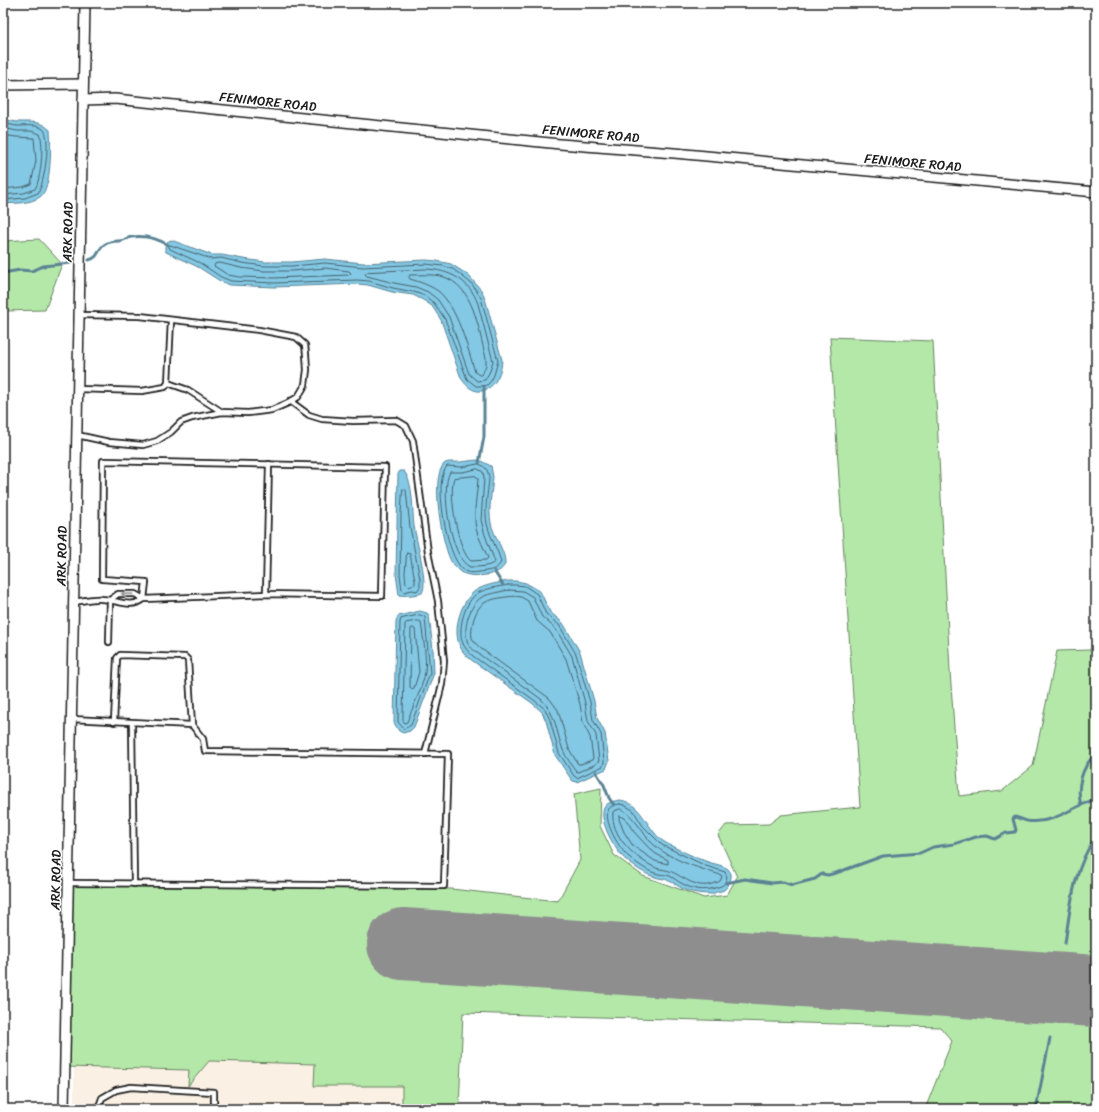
<svg xmlns="http://www.w3.org/2000/svg" width="1099" height="1112" font-family="Sriracha,sans-serif">
<rect width="100%" height="100%" fill="#fff"/>
<filter id="ink" filterUnits="userSpaceOnUse"><feTurbulence type="fractalNoise" baseFrequency=".025" numOctaves="2"/><feDisplacementMap in="SourceGraphic" scale="8" xChannelSelector="R" yChannelSelector="G"/><feConvolveMatrix kernelMatrix="1 2 1 2 8 2 1 2 1" color-interpolation-filters="sRGB"/></filter>
<g filter="url(#ink)">
<polygon fill="#faf0e3" points="209,1061 315,1064 314,1086 402,1086 402,1109 74,1109 74,1067 189,1070 188,1085"/>
<g fill="#b4e8a9" stroke="#688262">
<polygon points="39,239 62,264 45,310 3,311 3,241"/>
<polygon points="830,337 933,341 950,671 959,796 1002,791 1033,766 1057,651 1090,650 1096,642 1096,1109 925,1109 952,1041 940,1027 463,1013 459,1109 402,1109 402,1086 314,1086 315,1064 209,1061 188,1086 189,1070 64,1067 68,882 451,889 558,901 580,860 574,794 601,788 600,826 614,855 643,876 704,898 727,895 737,877 718,835 726,825 769,824 781,815 860,807"/>
</g>
<g fill="#83c8e4" stroke="#5a8394">
<path d="M3 119C8 120 14 122 19 122 31 122 41 121 50 130 51 145 52 188 40 197 30 204 14 203 3 204Z"/>
<path d="M171 240 212 255H222L243 259 265 262H292L325 259 363 263 426 260 437 261 451 264 468 275 482 291 486 302 502 360C501 386 478 405 461 378L441 320 432 306 423 300 413 295 392 292 368 285 357 284 274 287 230 285 220 281 198 267 166 252C164 248 165 245 167 242Z"/>
<path d="M479 460 491 466 493 477C492 492 488 508 491 523 493 534 506 553 505 563 503 577 468 579 459 571 456 568 452 564 450 559 442 542 430 478 444 464 446 462 449 462 452 462 462 463 470 460 479 460Z"/>
<path d="M400 471H404C414 484 412 510 414 526 417 544 423 563 424 581 424 586 424 589 422 593 418 595 403 596 399 595L396 574 398 474Z"/>
<path d="M508 581H516L526 583 540 591 550 612 563 623 580 652 594 701 597 718 605 733 609 761 606 769 577 782 573 781 571 779 555 755 546 721 542 712 532 703 470 659C465 655 461 650 459 644 453 628 461 601 475 591 484 585 497 583 508 581Z"/>
<polygon points="420,611 427,613 429,615 433,650 434,673 414,727 410,731 403,733 399,731 394,723 396,621 398,616"/>
<path d="M620 800C643 803 647 832 666 843 679 850 694 857 708 862 714 864 723 865 728 869 729 870 731 873 731 874 732 879 728 887 724 890 720 892 716 891 713 894 702 894 692 893 683 889 678 886 674 883 669 881 665 878 659 879 655 877 646 875 633 866 626 860 616 852 598 821 604 808 607 802 614 801 620 800Z"/>
</g>
<g fill="none" stroke-linecap="round" stroke-linejoin="round">
<g stroke="#45616c" stroke-width="1">
<path d="M3 123C8 124 13 126 19 126 27 126 36 124 43 129 52 136 44 185 38 193L25 198 3 200"/>
<path d="M3 128 17 131H31L40 134C44 144 41 180 35 189L24 193 3 195"/>
<polyline points="3,135 16,137 34,138 36,161 31,184 23,187 3,189"/>
<polygon points="170,245 211,259 221,258 242,263 264,266 292,266 325,263 363,267 426,264 443,266 453,269 472,284 481,298 498,361 494,375 491,381 487,385 481,386 476,386 467,379 445,319 434,303 425,296 414,292 393,288 369,281 357,280 274,283 231,281 221,277 200,263 170,249 169,247"/>
<polygon points="220,263 241,268 264,271 292,271 325,268 349,271 351,273 349,275 273,278 239,277 228,275 214,266 215,264"/>
<path d="M426 269C449 270 470 280 478 304L493 361 490 371 485 380 477 381 469 374 449 317 438 300 428 292 416 287 394 283 367 276 365 274 367 272Z"/>
<path d="M410 275C420 275 431 274 441 276 475 285 478 330 486 358V365L482 375H479L475 372C468 349 457 306 438 291 429 285 420 282 410 279L409 277Z"/>
<path d="M479 464C486 467 488 470 489 478 488 493 484 509 487 524 490 538 498 549 501 562 498 569 492 570 486 571 479 572 470 574 465 571 448 560 441 508 441 490 441 482 442 473 447 466L461 467Z"/>
<path d="M478 469 483 472 484 478 481 520 485 535 495 562C489 567 478 567 470 567 451 560 440 488 450 472H462Z"/>
<path d="M476 476 478 479C477 495 473 512 476 529 479 539 484 548 488 558L486 560 471 561C458 552 448 492 454 478Z"/>
<polygon points="403,489 406,490 410,527 420,579 420,587 417,591 412,590 404,592 402,590 400,574 401,514"/>
<polygon points="407,553 410,554 415,580 415,584 408,586 406,584 405,574"/>
<path d="M508 585H516L525 586 537 594 546 614 559 625 576 654 590 702 593 720 601 734 604 761 603 766 577 778 574 776 559 753 550 720 545 709 534 700 473 656C468 652 464 647 462 641 458 627 465 601 478 593 487 588 498 587 508 585Z"/>
<path d="M509 590 523 591 533 597 542 617 555 628 572 656 585 703 588 721 596 735 599 761 594 765 578 772 576 771C572 765 566 758 563 750 556 732 556 713 541 699L476 652C472 649 468 645 467 640 463 627 470 604 482 597 490 593 500 592 509 590Z"/>
<path d="M515 596 521 597 528 601 537 621 550 632 566 659 580 704 583 723 590 737 593 758 592 760 581 764H578L569 749 558 710 549 698 480 648C477 645 474 642 472 638 470 628 475 608 484 603 493 598 506 597 515 596Z"/>
<polygon points="420,615 425,617 430,673 411,725 404,729 398,722 400,622 401,619"/>
<path d="M419 621 421 622C423 638 427 656 425 672 424 684 412 709 407 722L405 723 403 721V716L405 624 406 623Z"/>
<polygon points="413,628 415,629 419,672 414,688 412,689 410,687 411,629"/>
<path d="M620 804 624 805 633 810 643 826 662 845 706 866 725 872 727 877C724 886 724 885 715 888 704 891 693 890 683 884 678 882 674 878 670 876 665 874 660 875 655 873 647 871 635 862 629 857 620 850 604 823 608 811 609 806 615 805 620 804Z"/>
<path d="M620 809C630 811 642 831 649 840 665 858 698 868 721 875L722 877 720 881C718 883 715 882 712 884 697 889 685 878 672 872 666 869 658 870 652 866 634 857 610 835 613 812Z"/>
<polygon points="620,816 625,818 634,832 649,848 656,854 668,860 668,864 655,861 633,846 624,832 619,819"/>
</g>
<g stroke="#5a8394" stroke-width="3">
<path d="M89 260C100 257 97 250 104 245 109 241 114 241 119 241 124 241 127 238 131 237 145 235 157 238 168 245"/>
<polyline points="3,273 20,270 32,271 43,266 71,263"/>
<polyline points="479,463 484,437 484,387"/>
<polyline points="494,571 503,585"/>
<polyline points="596,772 604,785 609,798 614,805"/>
<path d="M1081 805C1076 787 1082 766 1096 754"/>
<path d="M726 883 745 879 772 883 783 882 792 885 815 879 822 874 828 875 836 873 883 856 920 853 933 847 954 844 976 837 987 836 995 839 1006 833 1015 832 1016 830 1013 819 1015 817C1019 818 1023 820 1027 821 1053 825 1073 806 1096 799"/>
<path d="M1065 943C1071 904 1073 870 1096 836"/>
<polyline points="1036,1109 1050,1038"/>
</g>
<polyline stroke="#8e8e8e" stroke-width="72" points="403,944 1096,991"/>
<defs>
<g id="lane">
<polyline points="168,383 188,390 222,412"/>
<polyline points="78,389 142,391 165,387 168,383 171,320"/>
<polyline points="290,401 309,415 322,419 353,421 396,420 406,426 413,441 428,552 438,601 444,661 442,684 425,754"/>
<polyline points="77,435 109,442 143,445 157,441 171,432 181,422 192,418 222,412 248,413 272,410 288,403 298,397 305,385 307,370 306,354 305,345 296,337 259,330 140,316 79,315"/>
<polyline points="266,594 269,464"/>
<path d="M73 602C83 601 93 598 102 599 117 600 131 609 144 599L146 582 102 579 103 461 385 467 382 596 266 594 144 599 135 594H118L110 600 109 642"/>
<polyline points="114,722 117,658 120,655 185,657 188,660 192,725"/>
<polyline points="132,723 134,884"/>
<polyline points="68,883 444,886 448,754 205,751 203,739 192,725 71,719"/>
<polyline points="98,1109 102,1098 116,1090 131,1087 214,1092 214,1109"/>
</g>
<g id="street">
<polyline points="3,85 83,84"/>
<polyline points="83,100 115,99 560,144 674,153 1096,192"/>
<polyline points="64,1109 85,3"/>
</g>
</defs>
<use href="#lane" stroke="#1c1c1c" stroke-width="8"/>
<use href="#street" stroke="#1c1c1c" stroke-width="12"/>
<use href="#lane" stroke="#fff" stroke-width="4.5"/>
<use href="#street" stroke="#fff" stroke-width="9"/>
</g>
<defs><path id="oneway-shaft" d="M-6 0H5M1.5-3L5.5 0L1.5 3" fill="none" stroke-width="1.6" stroke-linecap="round" stroke-linejoin="round"/></defs>
<use stroke="#999" href="#oneway-shaft" transform="translate(127 594) rotate(-179)"/>
</g>
<g text-anchor="middle" stroke-width="3" stroke-linejoin="round" paint-order="stroke">
<g font-size="13" fill="#1c1c1c" stroke="#fff">
<text transform="translate(268 101) rotate(6)" y="5">FENIMORE ROAD</text>
<text transform="translate(591 133) rotate(5)" y="5">FENIMORE ROAD</text>
<text transform="translate(913 162) rotate(5)" y="5">FENIMORE ROAD</text>
<text transform="translate(67 232) rotate(-89)" y="5">ARK ROAD</text>
<text transform="translate(61 556) rotate(-89)" y="5">ARK ROAD</text>
<text transform="translate(55 880) rotate(-89)" y="5">ARK ROAD</text>
</g>
</g>
<rect width="1099" height="1112" fill="none" stroke="#fff" stroke-width="16"/>
<rect x="8" y="8" width="1083" height="1096" fill="none" stroke="#1c1c1c" stroke-width="1.5" filter="url(#ink)"/>
</svg>
